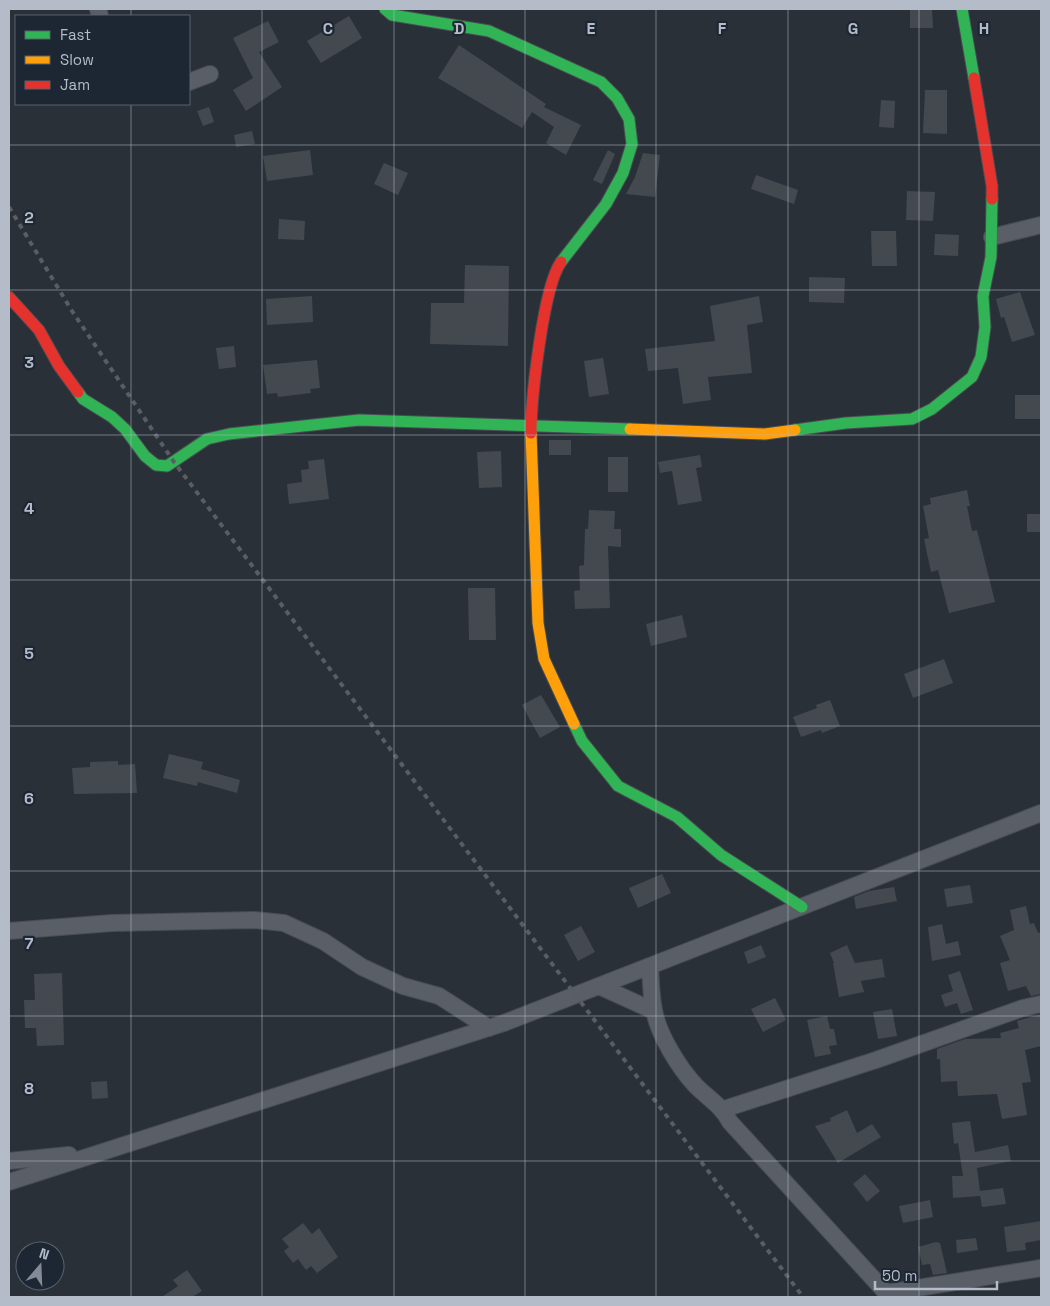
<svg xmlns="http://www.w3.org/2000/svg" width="1050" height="1306" font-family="'Space Grotesk',sans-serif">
<rect width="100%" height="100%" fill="#2a3038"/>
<g fill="#444950">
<polygon points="910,9 932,9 933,28 910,28"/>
<polygon points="349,16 362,38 321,63 307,41"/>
<polygon points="268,21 279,42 259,52 282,87 246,111 233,90 253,78 233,38"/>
<polygon points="459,45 546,104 544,107 581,125 566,155 546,143 554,127 532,112 522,128 438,78"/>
<polygon points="925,90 947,90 947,134 923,133"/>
<polygon points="881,100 895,101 894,128 879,127"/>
<polygon points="209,107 214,122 203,126 197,111"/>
<polygon points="252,131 255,144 236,147 234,135"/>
<polygon points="310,150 313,175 267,181 263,156"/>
<polygon points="608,150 615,154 602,184 593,180"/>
<polygon points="643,153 660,155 655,197 626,194 635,177"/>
<polygon points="384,163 408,173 398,195 374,184"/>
<polygon points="756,175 798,190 794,204 751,189"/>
<polygon points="907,191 935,192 933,221 906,220"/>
<polygon points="279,219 305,221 304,240 278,239"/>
<polygon points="871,231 896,231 897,266 872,266"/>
<polygon points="935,234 959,235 958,256 934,255"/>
<polygon points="465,265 509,266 508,346 430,344 431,303 464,303"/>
<polygon points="809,277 845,278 844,303 809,302"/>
<polygon points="1020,292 1035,335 1012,342 1004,317 1001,318 996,299"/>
<polygon points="312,296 313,322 267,325 266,299"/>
<polygon points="759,296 763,322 747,325 752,373 708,377 711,400 683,404 678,368 648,371 645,349 715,341 710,306"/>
<polygon points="234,346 236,367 219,369 216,348"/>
<polygon points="603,358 609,394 589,397 584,361"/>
<polygon points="317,360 320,388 310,389 311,393 278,397 277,393 267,394 263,365"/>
<rect x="1015" y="395" width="26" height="24"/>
<rect x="549" y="440" width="22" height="15"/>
<polygon points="501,451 502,487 479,488 477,452"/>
<polygon points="700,455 702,467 696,468 702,501 678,505 672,471 660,473 658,462"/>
<rect x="608" y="457" width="20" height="35"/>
<polygon points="324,459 329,499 289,504 287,484 302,482 301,470 309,469 308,461"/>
<polygon points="967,490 970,506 967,506 972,531 977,530 995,602 949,613 938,570 931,572 924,539 929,538 923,506 931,504 930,498"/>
<polygon points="589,510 615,511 614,529 621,529 621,547 608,546 610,608 575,609 574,591 580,590 579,566 584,565 585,529 588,529"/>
<rect x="1027" y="514" width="14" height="18"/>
<polygon points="468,588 495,588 496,640 469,640"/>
<polygon points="682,615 687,637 651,646 646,624"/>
<polygon points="944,659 953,683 913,698 904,674"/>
<polygon points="541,695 560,727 540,738 522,705"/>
<polygon points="830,700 840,726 822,733 821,730 801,737 793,717 817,708 816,705"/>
<polygon points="169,754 203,762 201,769 240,780 237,793 198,782 197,786 163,778"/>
<polygon points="118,761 118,765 135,764 137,793 74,794 72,768 90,767 90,762"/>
<polygon points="662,874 671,893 638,908 629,888"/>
<polygon points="970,885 973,903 947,907 944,889"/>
<polygon points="894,887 897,901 856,909 854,897 869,891"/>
<polygon points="1026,906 1030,924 1034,923 1038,933 1041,932 1041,994 1031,996 1026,986 1008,991 1000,963 1010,960 1000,936 1014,930 1010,910"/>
<polygon points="942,924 946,944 958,941 961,955 932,961 928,927"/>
<polygon points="581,926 595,952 578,961 564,935"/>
<polygon points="761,945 766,957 748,964 744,952"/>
<polygon points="847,945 855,963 882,959 885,977 861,981 864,992 839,997 833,963 834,963 830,953"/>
<polygon points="960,971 973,1010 961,1014 957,1003 945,1007 941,995 953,991 948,975"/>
<polygon points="62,973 64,1045 37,1046 36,1028 25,1028 24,1000 35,1000 34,974"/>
<polygon points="775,998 786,1020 763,1032 751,1009"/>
<polygon points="892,1009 897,1036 878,1039 873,1012"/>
<polygon points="1041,1014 1041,1046 1025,1050 1031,1082 1022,1083 1027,1115 1002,1119 997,1094 958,1096 957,1081 941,1082 940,1059 937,1059 937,1049 965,1039 1001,1038 1000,1033 1019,1028 1017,1021"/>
<polygon points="827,1016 830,1029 834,1029 837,1045 829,1046 831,1054 815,1057 807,1020"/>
<polygon points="107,1081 108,1098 92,1099 91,1082"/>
<polygon points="847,1110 857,1133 872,1124 881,1137 838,1163 815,1126 831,1121 830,1118"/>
<polygon points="970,1121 975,1152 1008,1145 1011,1161 977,1168 980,1191 1003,1188 1006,1204 982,1207 980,1196 953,1198 952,1176 963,1176 958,1143 954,1144 952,1123"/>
<polygon points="865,1174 880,1191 867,1202 853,1184"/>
<polygon points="930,1200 933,1217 903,1223 899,1206"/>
<polygon points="1041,1221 1041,1240 1025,1243 1026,1250 1007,1252 1004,1227"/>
<polygon points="303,1223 312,1234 319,1228 338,1257 317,1273 311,1266 306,1270 298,1259 293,1263 284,1251 289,1247 282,1239"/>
<polygon points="976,1238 978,1250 957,1253 956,1240"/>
<polygon points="936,1242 940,1243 947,1273 933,1275 930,1264 922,1265 918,1247"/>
<polygon points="187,1270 202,1291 192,1297 162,1297 178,1286 173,1280"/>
</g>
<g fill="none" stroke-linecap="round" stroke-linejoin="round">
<defs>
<g id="street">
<polyline points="98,9 100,16"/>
<polyline points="189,82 210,74"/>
<polyline points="992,237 1041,225"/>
<polyline points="9,931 112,923 254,920 284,923 323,941 362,967 403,986 439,996 489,1028"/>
<path d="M650 968C651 981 651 996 654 1010 658 1034 679 1068 696 1086 709 1099 722 1106 730 1122L890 1297"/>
<polyline points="601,987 654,1011"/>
<polyline points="724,1109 876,1060 1023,1008 1041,1004"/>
<polyline points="9,1161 69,1155"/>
<polyline points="9,1182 504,1023 1041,813"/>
<polyline points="887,1293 1041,1268"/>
</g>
<g id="fast">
<polyline points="385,9 392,15 489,31 601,82 617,98 629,119 632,144 623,173 606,204 561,262"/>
<polyline points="962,9 974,78"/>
<polyline points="78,392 83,399 112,417 125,429 145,456 156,465 167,466 207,439 229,434 359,420 630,429"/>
<polyline points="795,430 846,423 912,419 932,409 972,377 981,357 985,327 983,296 991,257 992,199"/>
<polyline points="574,724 582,741 618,786 677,817 721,855 802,907"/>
</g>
<g id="slow">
<polyline points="630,429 765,434 795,430"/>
<polyline points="531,433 538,623 544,659 574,724"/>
</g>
<g id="jam">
<polyline points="974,78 992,186 992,199"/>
<polyline points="9,297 39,330 59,366 78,392"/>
<path d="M531 433C531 400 543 287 561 262"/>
</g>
</defs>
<use href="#street" stroke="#484c53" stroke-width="18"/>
<use href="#fast" stroke="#484c53" stroke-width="13"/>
<use href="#slow" stroke="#484c53" stroke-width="13"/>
<use href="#jam" stroke="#484c53" stroke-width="13"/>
<use href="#street" stroke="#5a5e66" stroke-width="16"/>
<use href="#fast" stroke="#30b455" stroke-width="11"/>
<use href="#slow" stroke="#ff9f0a" stroke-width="11"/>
<use href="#jam" stroke="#e5322d" stroke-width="11"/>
<polyline stroke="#595d64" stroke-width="4" stroke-dasharray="5 5" stroke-linecap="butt" points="9,207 72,311 174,462 803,1297"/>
</g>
<path fill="none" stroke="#b4bcc9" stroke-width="1" stroke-opacity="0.55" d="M131 9V16M262 9V1297M394 9V1297M525 9V1297M656 9V1297M788 9V1297M919 9V1297M131 104V1297M9 145H1041M9 290H1041M9 435H1041M9 580H1041M9 726H1041M9 871H1041M9 1016H1041M9 1161H1041"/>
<g font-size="16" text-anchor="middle" font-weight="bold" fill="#b4bcc9" stroke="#1d2633" stroke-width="4.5" stroke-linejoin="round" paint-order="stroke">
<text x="328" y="34">C</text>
<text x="459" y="34">D</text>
<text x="591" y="34">E</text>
<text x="722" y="34">F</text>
<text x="853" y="34">G</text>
<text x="984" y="34">H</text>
<text x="29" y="223">2</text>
<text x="29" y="368">3</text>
<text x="29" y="514">4</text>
<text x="29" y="659">5</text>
<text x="29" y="804">6</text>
<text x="29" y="949">7</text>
<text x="29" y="1094">8</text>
</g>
<rect width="1050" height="1306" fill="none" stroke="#b4bcc9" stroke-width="20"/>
<rect x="15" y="15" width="175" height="90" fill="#1d2633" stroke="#59626f"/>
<rect x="25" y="31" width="25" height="8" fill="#30b455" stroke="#59626f"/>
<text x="60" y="40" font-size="15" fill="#b4bcc9">Fast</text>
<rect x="25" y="56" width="25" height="8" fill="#ff9f0a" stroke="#59626f"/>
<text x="60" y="65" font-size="15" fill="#b4bcc9">Slow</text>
<rect x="25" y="81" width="25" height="8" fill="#e5322d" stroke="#59626f"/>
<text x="60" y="90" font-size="15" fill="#b4bcc9">Jam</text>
<g transform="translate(40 1266) rotate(19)"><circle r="24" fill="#1d2633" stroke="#59626f"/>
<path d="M0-4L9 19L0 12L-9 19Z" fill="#848b96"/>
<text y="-8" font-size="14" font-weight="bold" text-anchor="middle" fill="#b4bcc9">N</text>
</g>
<path d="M875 1281v8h122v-8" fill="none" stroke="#b4bcc9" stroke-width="2.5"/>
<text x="882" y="1281" font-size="15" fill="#b4bcc9" stroke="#1d2633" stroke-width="4" paint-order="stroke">50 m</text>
</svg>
